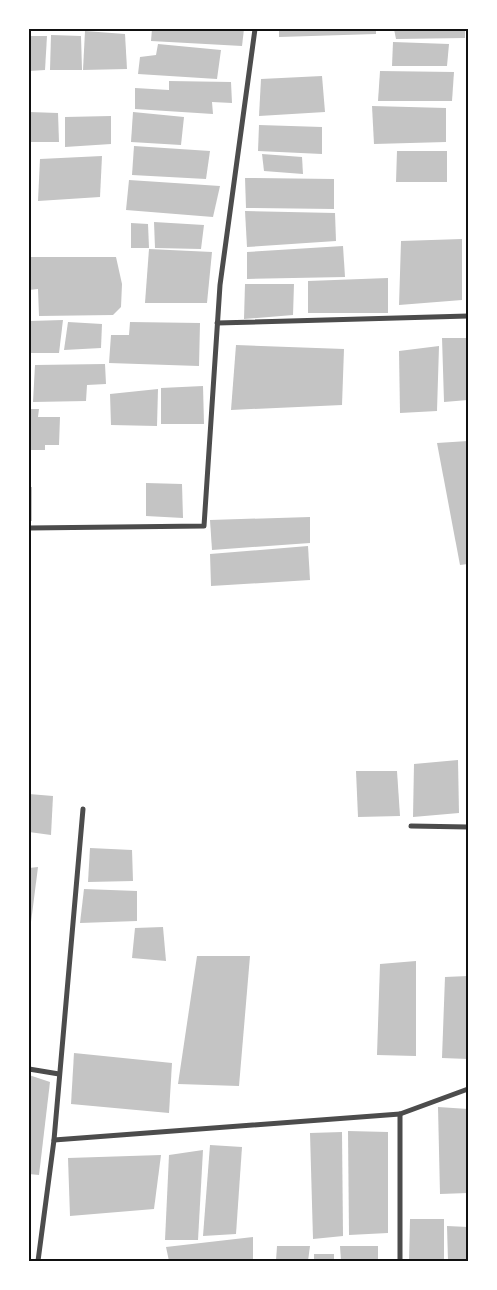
<svg xmlns="http://www.w3.org/2000/svg" width="497" height="1290" font-family="'Noto Sans',sans-serif">
<rect width="100%" height="100%" fill="#fff"/>
<g fill="#c4c4c4">
<polygon points="152,29 244,29 242,46 151,41"/>
<polygon points="279,29 376,29 376,34 279,37"/>
<polygon points="394,29 465,29 465,38 396,39"/>
<polygon points="85,31 125,34 127,69 83,70"/>
<polygon points="51,35 81,36 82,70 50,70"/>
<polygon points="29,36 47,36 45,70 29,71"/>
<polygon points="393,42 449,44 447,66 392,66"/>
<polygon points="158,44 221,50 217,79 138,74 140,57 156,55"/>
<polygon points="380,71 454,72 452,101 378,101"/>
<polygon points="322,76 325,112 259,116 261,79"/>
<polygon points="169,81 231,82 232,103 212,102 213,114 135,109 135,88 169,90"/>
<polygon points="372,106 446,108 446,142 374,144"/>
<polygon points="29,112 58,113 59,142 29,142"/>
<polygon points="133,112 184,117 181,145 131,142"/>
<polygon points="111,116 111,144 65,147 65,117"/>
<polygon points="259,125 322,127 322,154 258,151"/>
<polygon points="134,146 210,151 206,179 132,175"/>
<polygon points="397,151 447,151 447,182 396,182"/>
<polygon points="262,154 302,157 303,174 264,171"/>
<polygon points="102,156 100,197 38,201 40,159"/>
<polygon points="245,178 334,179 334,209 246,208"/>
<polygon points="129,180 220,186 213,217 126,210"/>
<polygon points="245,211 335,213 336,241 247,247"/>
<polygon points="154,222 204,225 201,249 155,248"/>
<polygon points="131,223 148,224 149,248 131,248"/>
<polygon points="462,239 462,300 399,305 401,241"/>
<polygon points="343,246 345,277 247,279 247,252"/>
<polygon points="149,249 212,252 207,303 145,303"/>
<polygon points="29,257 116,257 122,284 121,307 113,315 39,316 38,289 29,290"/>
<polygon points="388,278 388,313 308,313 308,281"/>
<polygon points="245,284 294,284 293,315 244,319"/>
<polygon points="63,320 59,353 29,353 29,321"/>
<polygon points="68,322 102,324 101,348 64,350"/>
<polygon points="130,322 200,323 199,366 109,363 111,335 129,335"/>
<polygon points="442,338 468,338 468,400 444,402"/>
<polygon points="236,345 344,349 342,405 231,410"/>
<polygon points="439,346 437,411 400,413 399,351"/>
<polygon points="105,364 106,384 87,385 86,401 33,402 35,365"/>
<polygon points="203,386 204,424 161,424 161,388"/>
<polygon points="158,389 157,426 111,425 110,394"/>
<polygon points="29,409 39,409 38,417 60,417 59,445 45,445 45,450 29,450"/>
<polygon points="468,441 468,564 460,565 437,443"/>
<polygon points="146,483 182,484 183,518 146,516"/>
<rect x="29" y="487" width="3" height="34"/>
<polygon points="310,517 310,543 212,550 210,520"/>
<polygon points="308,546 310,580 211,586 210,554"/>
<polygon points="458,760 459,813 413,817 414,764"/>
<polygon points="356,771 397,771 400,816 358,817"/>
<polygon points="29,794 53,796 51,835 29,832"/>
<polygon points="90,848 132,850 133,881 88,882"/>
<polygon points="38,867 30,930 29,929 29,868"/>
<polygon points="84,889 137,891 137,921 80,923"/>
<polygon points="163,927 166,961 132,958 135,928"/>
<polygon points="197,956 250,956 239,1086 178,1084"/>
<polygon points="416,961 416,1056 377,1055 380,964"/>
<polygon points="468,976 468,1059 442,1058 445,977"/>
<polygon points="74,1053 172,1063 169,1113 71,1104"/>
<polygon points="29,1075 50,1082 39,1175 29,1174"/>
<polygon points="438,1107 468,1109 468,1193 440,1194"/>
<polygon points="348,1131 388,1132 388,1233 349,1235"/>
<polygon points="342,1132 343,1236 313,1239 310,1133"/>
<polygon points="210,1145 242,1147 236,1234 203,1236"/>
<polygon points="203,1150 198,1240 165,1240 169,1155"/>
<polygon points="161,1155 154,1209 70,1216 68,1158"/>
<polygon points="410,1219 444,1219 444,1261 409,1261"/>
<polygon points="447,1226 468,1227 468,1261 448,1261"/>
<polygon points="253,1237 253,1261 169,1261 166,1247"/>
<polygon points="277,1246 310,1246 308,1261 276,1261"/>
<polygon points="340,1246 378,1246 378,1261 341,1261"/>
<rect x="314" y="1254" width="20" height="7"/>
</g>
<g fill="none" stroke-linecap="round" stroke-linejoin="round">
<g stroke="#4c4c4c" stroke-width="5">
<polyline points="217,323 468,316"/>
<polyline points="29,528 204,526 220,285 255,29"/>
<polyline points="411,826 468,827"/>
<polyline points="29,1069 59,1074"/>
<polyline points="400,1114 400,1261"/>
<polyline points="54,1140 400,1114 468,1089"/>
<polyline points="38,1261 54,1140 83,809"/>
</g>
</g>
<rect width="497" height="1290" fill="none" stroke="#ffffff" stroke-width="60"/>
<rect x="30" y="30" width="437" height="1230" fill="none" stroke="#111" stroke-width="2"/>
</svg>
